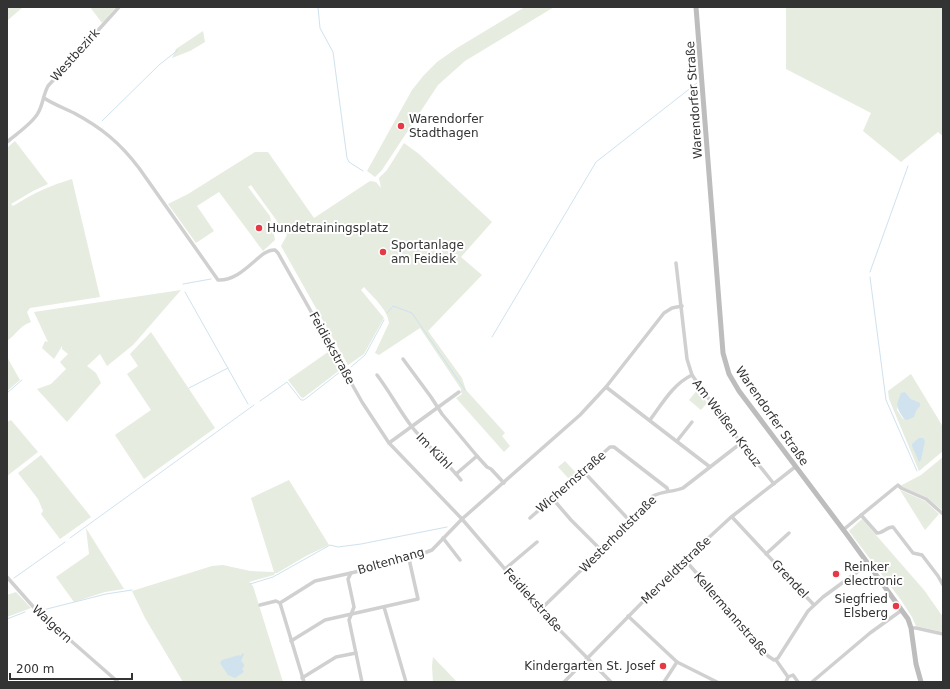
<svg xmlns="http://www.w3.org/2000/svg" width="950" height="689" font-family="'DejaVu Sans',sans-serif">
<rect width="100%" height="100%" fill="#fff"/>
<g fill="#e6ecdf" fill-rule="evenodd">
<polygon points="7,7 23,7 7,21"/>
<polygon points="90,7 116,7 102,23"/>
<polygon points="525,7 554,7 465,61 438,85 382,170 375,177 367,171 412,90 424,75 437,62 457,48"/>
<polygon points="786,7 943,7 943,136 938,132 901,162 863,131 871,113 786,69"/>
<polygon points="203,31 205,42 190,51 172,58 176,49"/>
<path d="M15 141 48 184 33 191 11 204 13 206C34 193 49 186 72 179L100 297 30 308 27 312 31 322C19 326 17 334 7 341V148Z"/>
<path d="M404 143 419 154 492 222 461 257 482 275 428 331 462 378 466 390 505 433 502 436 510 446 504 452 456 398 462 394 461 392V389L420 328 379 355 375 353 389 323C388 310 373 297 364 287L361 290 384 318 364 354 348 365 281 246 287 235 251 185 248 187 270 216 275 240 263 251 219 192 197 206 214 231 196 243 168 204 188 194 255 152H268L314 218 370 181 376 182 381 188 379 178 387 170Z"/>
<polygon points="181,290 133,345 107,366 100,354 87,366 96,373 101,383 67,422 37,389 51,384 66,369 60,362 68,354 62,349 62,346 54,359 42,348 45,341 48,342 34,312"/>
<polygon points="151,332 215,428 144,479 115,435 151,410 127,374 138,366 130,354"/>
<polygon points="328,352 331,353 340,370 303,398 301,397 288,380"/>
<polygon points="7,357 20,380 7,391"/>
<path d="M911 374 943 427V451L919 471 889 399 888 391ZM905 392 911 399 915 402V414L909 418 903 419 897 410 898 405Z"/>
<polygon points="698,389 707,403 701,410 689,400"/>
<polygon points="11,420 38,452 7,476 7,422"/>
<polygon points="41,455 91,517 60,539 41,514 43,511 38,499 18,473"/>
<polygon points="943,457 943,509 942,510 926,497 900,486 921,475"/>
<polygon points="565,461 576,473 569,479 558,467"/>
<polygon points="289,480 329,545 306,556 277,573 275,573 274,575 249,582 253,586 283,682 183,682 145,618 132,591 212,566 223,565 250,571 274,572 251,498"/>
<polygon points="900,490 925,501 939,514 925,530"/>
<polygon points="862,519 924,590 943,617 943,632 916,626 912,617 901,600 849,531"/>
<polygon points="86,528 124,589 105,592 74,602 56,577 89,554"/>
<polygon points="16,592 31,608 7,617 7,595"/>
<polygon points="433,657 457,682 433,682 432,666"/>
</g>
<g fill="#cfe2ee">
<path d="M905 392 911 399 920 403V406L916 411 914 417 907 420C902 418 905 420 902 416 895 405 897 404 901 393Z"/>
<polygon points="919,438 923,438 925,441 921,460 919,462 912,446 912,444"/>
<polygon points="243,653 244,654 241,661 244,664 244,667 242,668 244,672 235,678 228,675 220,663 222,660 239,655 240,656"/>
</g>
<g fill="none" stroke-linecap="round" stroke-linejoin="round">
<g stroke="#cfe2ee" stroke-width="1">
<polyline points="318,7 320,28 333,52 347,158 349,162 363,171"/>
<polyline points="102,121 159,65 178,50"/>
<polyline points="870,272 908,166"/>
<polyline points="870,277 886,400 917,471"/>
<polyline points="183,284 211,279"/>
<polyline points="185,292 248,404"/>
<polyline points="387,313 393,306 412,313 465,390"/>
<polyline points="492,337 596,162 697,83"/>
<polyline points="351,367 365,355 384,320"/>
<polyline points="189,388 228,368"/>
<polyline points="7,393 22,380"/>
<polyline points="260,401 287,382 301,400 304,400 340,372"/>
<polyline points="70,538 254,405"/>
<polyline points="14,578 65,542"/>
<polyline points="250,584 273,577 330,545 338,547 361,544 447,527"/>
<polyline points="43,610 106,594 132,590"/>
<polyline points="7,619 25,612"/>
</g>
<g stroke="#d0d0d0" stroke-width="3.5">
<path d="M44 98C53 104 64 108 74 113 102 128 120 143 139 168L218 280C244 281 260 248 275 250L278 253 362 402 389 443 462 519 540 610 611 682"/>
<path d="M7 142C16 134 32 124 38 113 43 105 43 95 48 86L119 7"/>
<polyline points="676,263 687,359 692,375 731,430 774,484"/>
<polyline points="403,359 431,397 442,414 477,456 487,467 491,469 504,483"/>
<path d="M377 375C390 392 399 410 412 427 427 446 446 461 461 480"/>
<polyline points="606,387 710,467"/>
<path d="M650 420C662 404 673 384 692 375"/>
<polyline points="677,441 692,422"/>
<polyline points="389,443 459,392"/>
<polyline points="583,471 630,521"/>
<polyline points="456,474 477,456"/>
<polyline points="552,498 571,520 601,550"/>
<path d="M861 515 877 533C884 533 886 527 893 527L913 553 922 555 938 576 943 585"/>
<polyline points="732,517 814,605"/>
<polyline points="530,518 610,447 614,447 667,488 668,491"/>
<polyline points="843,530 898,485 901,488 926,499 943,514"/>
<polyline points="443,538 460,560"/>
<polyline points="766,554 789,533"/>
<polyline points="685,560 745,628 768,656 774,660 778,658 808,611 823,597 868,564"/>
<polyline points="505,569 537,542"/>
<polyline points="7,577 37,611 118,682"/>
<polyline points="260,605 276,601 280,603"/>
<polyline points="384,607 406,682"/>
<path d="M540 610 605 547 653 496C662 491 673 492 683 488L741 443"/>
<polyline points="628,616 677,662 717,682"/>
<polyline points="911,628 916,628 943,634"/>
<polyline points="291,641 325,620 418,599 409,559"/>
<polyline points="776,660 788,677"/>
<polyline points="302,678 336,657 356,653"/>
<polyline points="304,682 280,603 315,581 351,573"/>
<polyline points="362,682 349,620 354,607 348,579 351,573 409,559 432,550 462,519 580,415 606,387 664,313 672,308 682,306"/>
<polyline points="564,682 678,566 730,518 795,467"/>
<polyline points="664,682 677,662"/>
<polyline points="786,682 788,677 793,675 798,682"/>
<polyline points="812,682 870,633 902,610"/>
</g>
<polyline stroke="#bdbdbd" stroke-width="5" points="696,7 723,353 729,374 739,391 848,536 908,619 911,628 916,664 921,682"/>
</g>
<g fill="#e63946" stroke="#fff" stroke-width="1.5">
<circle cx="401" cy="126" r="4"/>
<circle cx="259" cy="228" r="4"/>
<circle cx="383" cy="252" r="4"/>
<circle cx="836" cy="574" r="4"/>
<circle cx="896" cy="606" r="4"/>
<circle cx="663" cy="666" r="4"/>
</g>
<g text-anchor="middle" stroke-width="4" stroke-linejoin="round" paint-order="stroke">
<g font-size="12" fill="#333" stroke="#fff">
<text transform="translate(75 55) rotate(-48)" y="4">Westbezirk</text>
<text transform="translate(694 100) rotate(-94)" y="4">Warendorfer Straße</text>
<text transform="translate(332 348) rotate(61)" y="4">Feidiekstraße</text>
<text transform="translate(772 416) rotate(55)" y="4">Warendorfer Straße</text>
<text transform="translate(727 423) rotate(53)" y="4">Am Weißen Kreuz</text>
<text transform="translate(434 451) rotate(46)" y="4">Im Kühl</text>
<text transform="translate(571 482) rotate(-41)" y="4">Wichernstraße</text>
<text transform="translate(618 534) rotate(-45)" y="4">Westerholtstraße</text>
<text transform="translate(391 561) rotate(-16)" y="4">Boltenhang</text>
<text transform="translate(676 570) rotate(-44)" y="4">Merveldtstraße</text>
<text transform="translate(790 579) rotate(47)" y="4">Grendel</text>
<text transform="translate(533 600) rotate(48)" y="4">Feidiekstraße</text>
<text transform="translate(731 614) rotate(49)" y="4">Kellermannstraße</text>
<text transform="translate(52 624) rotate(43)" y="4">Walgern</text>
</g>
<g font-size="12" fill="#333" stroke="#fff" text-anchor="start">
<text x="409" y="123">Warendorfer<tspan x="409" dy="14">Stadthagen</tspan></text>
<text x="267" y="232">Hundetrainingsplatz</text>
<text x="391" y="249">Sportanlage<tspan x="391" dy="14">am Feidiek</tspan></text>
<text x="844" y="571">Reinker<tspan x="844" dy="14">electronic</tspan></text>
<text x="888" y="603" text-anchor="end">Siegfried<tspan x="888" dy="14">Elsberg</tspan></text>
<text x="655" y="670" text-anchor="end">Kindergarten St. Josef</text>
</g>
</g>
<rect width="950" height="689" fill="none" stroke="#333333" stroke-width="16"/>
<path d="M10 673v6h122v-6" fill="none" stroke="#333333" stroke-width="2"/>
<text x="16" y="673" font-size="12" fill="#333333" stroke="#ffffff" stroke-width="3" paint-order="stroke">200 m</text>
</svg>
